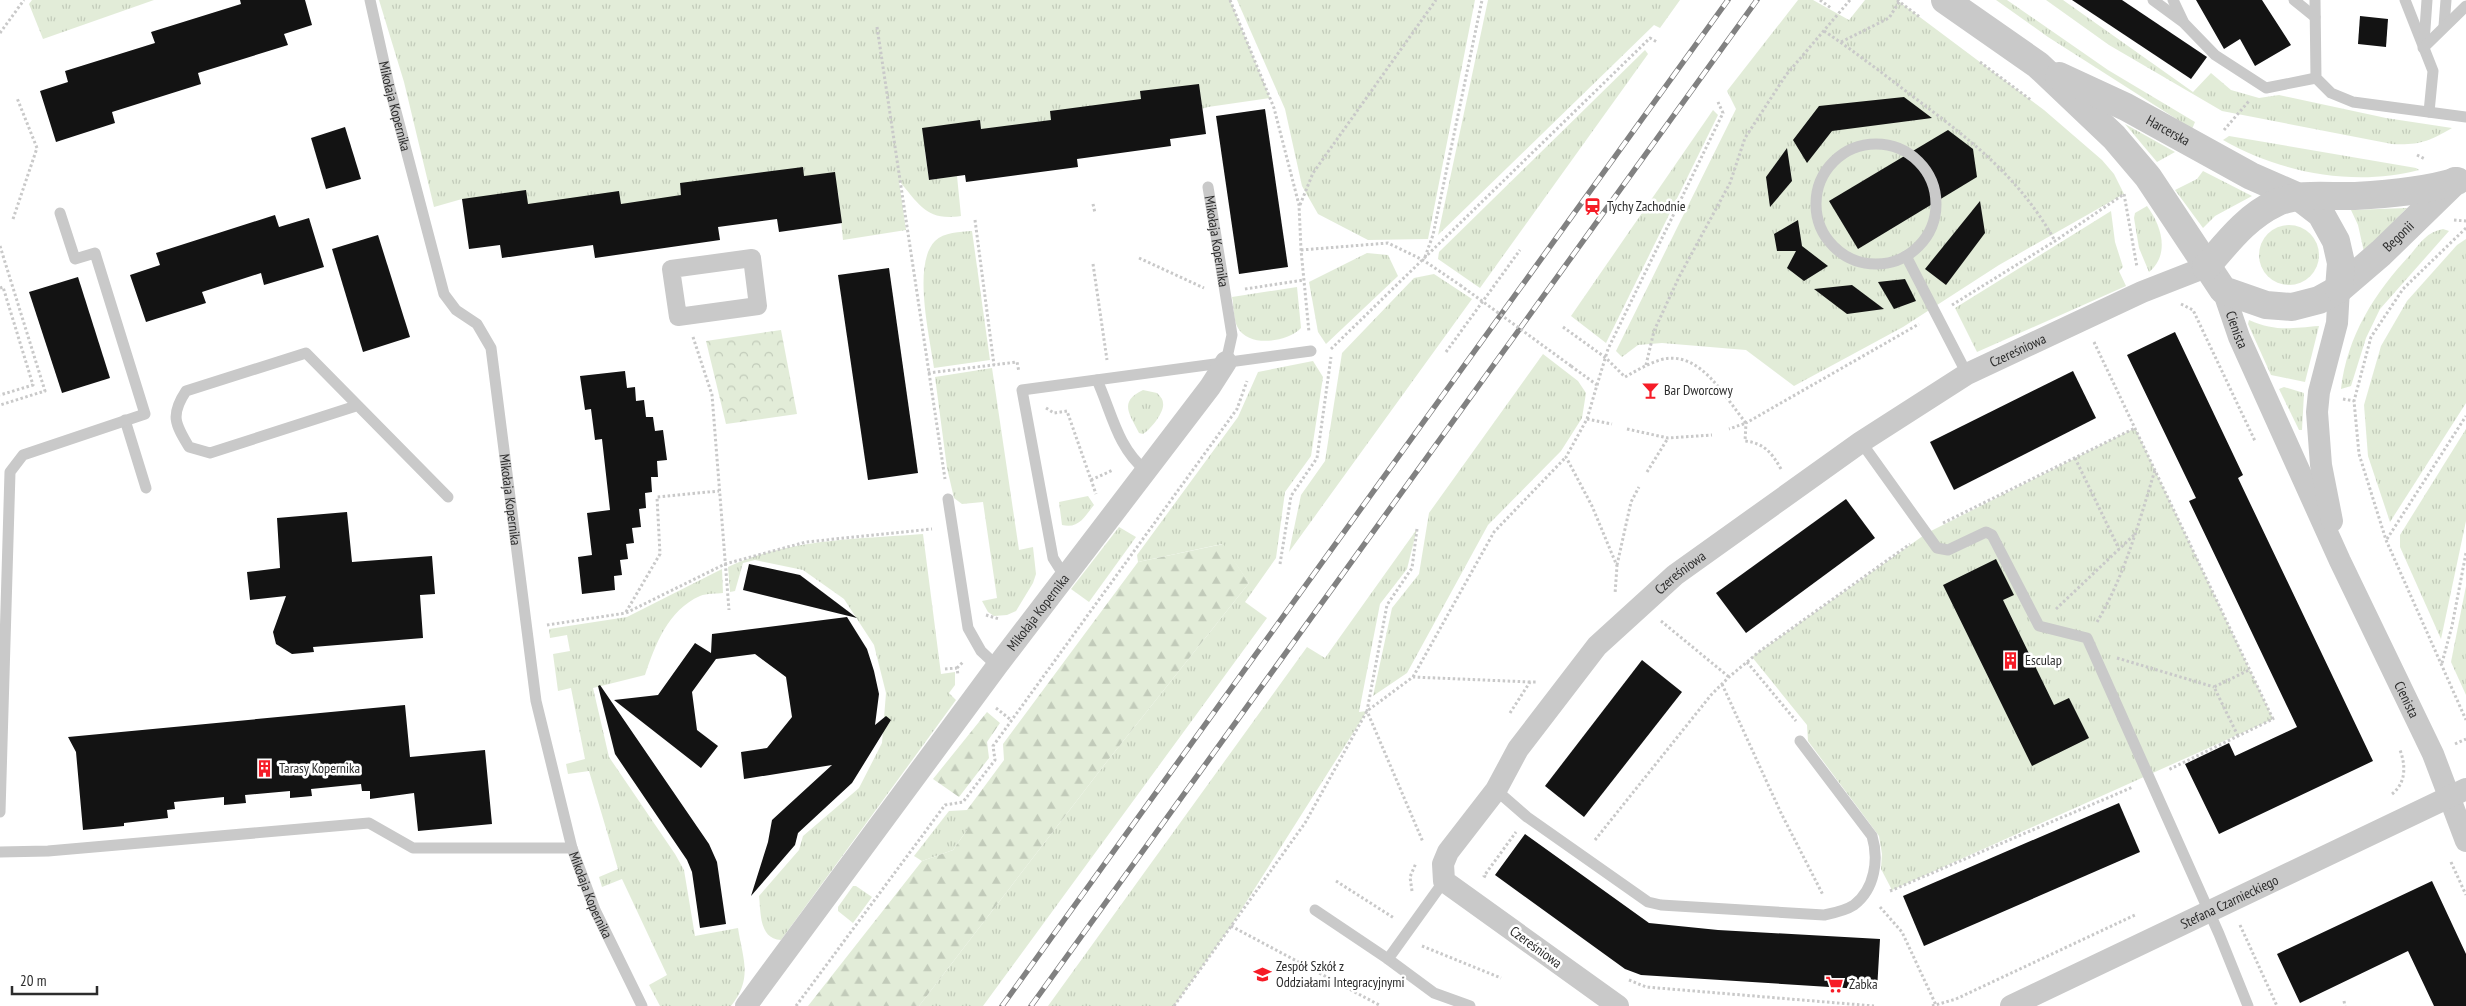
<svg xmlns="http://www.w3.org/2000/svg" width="2466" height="1006" font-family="'PT Sans Narrow',sans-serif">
<defs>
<pattern id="grass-tufts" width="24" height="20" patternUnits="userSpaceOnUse" patternTransform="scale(1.25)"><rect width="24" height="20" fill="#e2ecd8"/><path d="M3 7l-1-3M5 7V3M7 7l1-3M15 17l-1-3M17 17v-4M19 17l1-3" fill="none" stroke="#c2cbba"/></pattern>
<pattern id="forest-firs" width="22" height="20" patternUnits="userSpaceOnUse" patternTransform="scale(1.25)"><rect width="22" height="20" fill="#e2ecd8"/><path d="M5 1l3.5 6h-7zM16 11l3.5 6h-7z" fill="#c2cbba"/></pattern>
<pattern id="park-crowns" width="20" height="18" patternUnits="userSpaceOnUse" patternTransform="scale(1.25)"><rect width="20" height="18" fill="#e2ecd8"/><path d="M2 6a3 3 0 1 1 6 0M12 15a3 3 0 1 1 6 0" fill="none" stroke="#c2cbba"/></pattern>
</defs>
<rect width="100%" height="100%" fill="#fff"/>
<g fill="url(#grass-tufts)">
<polygon points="32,0 154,0 43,39 29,4"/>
<path d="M379 0H1230L1270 98 1208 107 1144 126 925 152 929 180 957 176 961 216C926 221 920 205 899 181L906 230 843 240 838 192 572 226 462 199 434 207 404 82Z"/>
<polygon points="1237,0 1475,0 1428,239 1368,240 1318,214 1302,186 1285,109"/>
<polygon points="1488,0 1680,0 1660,28 1654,25 1438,235"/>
<polygon points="1798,0 1813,0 1849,20 1865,0 1897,0 2044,110 2102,160 2114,174 2124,194 1999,265 1903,327 1794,386 1746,350 1662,343 1638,345 1622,357 1616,351 1736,109 1727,91"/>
<polygon points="1996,0 2007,0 2108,70 2195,122 2192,129 2048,37"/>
<path d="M2046 0H2063L2193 92 2211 73 2231 90 2259 98 2279 95 2386 118 2452 128C2428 142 2420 145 2392 144L2222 111 2109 45Z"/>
<polygon points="1645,50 1648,54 1480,288 1438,259 1439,252"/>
<polygon points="1713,110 1718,115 1606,343 1571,316"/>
<polygon points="2125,124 2175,152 2157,162"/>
<path d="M2229 136 2416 168 2419 170C2354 187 2281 173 2223 140Z"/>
<polygon points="2203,171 2252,196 2215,216 2203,228 2175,190 2197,179"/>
<path d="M2147 206C2162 226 2170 255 2149 272L2139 248 2134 218 2135 213Z"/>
<polygon points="2407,208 2364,252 2358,225 2351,210"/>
<polygon points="2111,211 2115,242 2123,267 2119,271 2126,286 1977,352 1955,308"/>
<circle cx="2289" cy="255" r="30"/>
<path d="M2443 229 2449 231 2380 309 2366 338 2351 386 2341 389C2347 336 2375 292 2411 254 2421 242 2427 232 2443 229Z"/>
<path d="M972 231 990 360 934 368C930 338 912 264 935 241 944 232 960 232 972 231Z"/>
<polygon points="2466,239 2466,403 2390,522 2368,456 2364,405 2381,346 2407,301 2457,245"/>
<polygon points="1367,253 1388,255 1398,276 1326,344 1318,332 1309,282"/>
<polygon points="1434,274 1472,299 1289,552 1301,495 1325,461 1342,353 1414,278"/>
<path d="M1297 287 1301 328C1288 342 1249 348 1238 328 1233 320 1234 305 1232 297Z"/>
<path d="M2249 320C2276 332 2291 328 2319 326L2305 382 2271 375 2248 324Z"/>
<polygon points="1543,354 1578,381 1586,393 1582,418 1561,451 1488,525 1407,673 1373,696 1392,608 1419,574 1429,513"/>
<polygon points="1313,361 1323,377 1311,456 1285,492 1276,558 1245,602 1267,618 983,1006 919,1006 1105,764 1249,583 1222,544 1138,562 1137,555 1238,417 1258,372"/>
<polygon points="992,368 1019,550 1033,547 1036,574 1033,583 1016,611 1007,615 994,616 988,612 982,601 997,598 983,502 962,504 954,498 947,468 935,377"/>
<polygon points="2284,387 2304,393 2302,430 2299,430 2279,389"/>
<path d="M1143 390 1157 393C1160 396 1163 399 1163 403 1165 412 1150 430 1143 434L1139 433C1130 414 1118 402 1143 390Z"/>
<polygon points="2135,428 2273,719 1892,890 1881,869 1882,854 1879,836 1808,741 1807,725 1752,657 1927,533"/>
<polygon points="2466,429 2466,521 2441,639 2400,547 2400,535"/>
<path d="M1088 496 1094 505C1084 517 1079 529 1062 525L1059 502Z"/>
<polygon points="1119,527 1136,537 1089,602 1071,589"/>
<polygon points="1417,529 1407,569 1380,604 1359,712 1367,711 1231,926 1174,1006 1048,1006 1307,647 1325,658"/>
<path d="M923 534 941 674 955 672V685L949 693 956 700 781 940C759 939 761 913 759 896L799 850 803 836 859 788 882 743 886 693 874 645 844 599 803 570 755 560 743 563 735 591 730 592 728 567C787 539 858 539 923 534Z"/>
<path d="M722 569 723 593C716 594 707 593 700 596 668 610 655 645 645 675L593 688 609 757 675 854 684 870 695 936 738 928C743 960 753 978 731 1006H660L649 985 667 975 622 879 602 887 599 877 618 869 589 771 568 774 566 764 585 759 571 688 558 691 553 654 570 651 567 635 550 638 549 629 627 617Z"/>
<polygon points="2466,586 2466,695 2451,662"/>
<polygon points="967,810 967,830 953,850 922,861 914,856 949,811"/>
<polygon points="853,886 856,886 872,897 853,923 838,911 838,907"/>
</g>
<g fill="url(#forest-firs)">
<polygon points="1223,544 1249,583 1105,764 919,1006 808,1006 922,861 953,850 967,830 967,810 1004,760 1003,744 1138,562"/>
<polygon points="987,712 1000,723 987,742 989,758 959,797 933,779"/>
</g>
<polygon fill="url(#park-crowns)" points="781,330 797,414 726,424 706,341"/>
<g fill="#131313">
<polygon points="240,0 305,0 312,25 284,34 288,45 198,73 201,84 112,112 115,123 56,142 40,91 68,82 65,71 155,43 151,32 241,4"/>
<polygon points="2072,0 2122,0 2207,57 2191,79"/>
<polygon points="2196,0 2262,0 2291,45 2255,66 2240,39 2224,49"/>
<polygon points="2360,16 2388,19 2386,47 2358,44"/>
<polygon points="1199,84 1206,134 1170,139 1171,146 1077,159 1078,167 966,182 965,175 929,180 922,128 980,120 981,129 1051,120 1050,111 1141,99 1140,91"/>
<polygon points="1904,97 1932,118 1832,131 1807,163 1793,140 1819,106"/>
<polygon points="1265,109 1288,267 1239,274 1216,116"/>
<polygon points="345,127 361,179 326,189 311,138"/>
<polygon points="1948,130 1973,149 1977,177 1858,249 1829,201"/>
<polygon points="1787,148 1792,181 1770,207 1766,177"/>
<polygon points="803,167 804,176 835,172 842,223 779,232 777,219 718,227 720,240 595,258 593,245 502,258 500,245 469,249 462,199 526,190 528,204 619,191 621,204 681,195 680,183"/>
<polygon points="1980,201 1985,233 1946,285 1925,269"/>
<polygon points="275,215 279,227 309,218 324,267 264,285 261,273 202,292 206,303 146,322 130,275 160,265 156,253"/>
<polygon points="1798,220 1802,246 1828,266 1804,281 1787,268 1796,251 1777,251 1774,234"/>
<polygon points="378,235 410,337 363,352 332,249"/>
<polygon points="889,268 918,473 868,480 838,275"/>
<polygon points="78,277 110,378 62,393 29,292"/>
<polygon points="1905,279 1916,301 1894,309 1878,282"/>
<polygon points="1852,285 1884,309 1847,314 1814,289"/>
<polygon points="2175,332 2243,475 2238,478 2373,761 2219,834 2185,764 2229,743 2235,756 2297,727 2189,501 2196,498 2127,355"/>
<polygon points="625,371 627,388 635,387 636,401 644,400 646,417 653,417 655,431 663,430 667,460 657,461 658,477 651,477 652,492 645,493 646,508 639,509 641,527 632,528 634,543 626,544 628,559 620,560 622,575 614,576 615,590 582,594 578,557 592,555 587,513 610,510 602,439 595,440 591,409 585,410 580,376"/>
<polygon points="2073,371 2096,418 1954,490 1930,442"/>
<polygon points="1846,499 1875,538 1746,633 1716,593"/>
<polygon points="347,512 352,562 432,556 435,594 420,595 423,638 313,647 314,652 292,654 276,644 273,632 286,596 250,600 247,572 280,568 277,518"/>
<polygon points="1996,559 2014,595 2003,600 2054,705 2069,698 2089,738 2032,766 1943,585"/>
<polygon points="749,564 800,575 857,618 743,590"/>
<polygon points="847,617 867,649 874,671 879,694 875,725 886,716 891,720 852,783 798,833 795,845 751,896 768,842 772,820 832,765 744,779 741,752 767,748 792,717 786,677 755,654 716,659 692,692 697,730 718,746 701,768 614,700 658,695 695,643 711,653 712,634"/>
<polygon points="1642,660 1682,692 1584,817 1545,786"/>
<polygon points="600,685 709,844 717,862 726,924 700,928 692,872 687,860 615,754 598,686"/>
<polygon points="405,705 410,757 485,750 492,824 418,831 414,793 370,799 370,791 362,791 361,784 311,789 312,796 290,798 290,791 245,795 246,803 224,805 224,797 174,802 175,809 167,810 168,818 124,823 124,826 83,830 76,752 68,737"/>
<polygon points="2119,803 2140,852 1924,946 1903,896"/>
<polygon points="1525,834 1649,923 1718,930 1880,939 1877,990 1641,975 1625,969 1495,875"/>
<polygon points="2432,881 2466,954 2466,1006 2434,1006 2408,951 2300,1003 2277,954"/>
</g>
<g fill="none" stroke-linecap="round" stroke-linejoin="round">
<g stroke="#c9c9c9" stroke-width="3" stroke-dasharray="2.5 2.5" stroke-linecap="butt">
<polyline points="1230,0 1274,108 1299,205 1301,250 1309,332"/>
<polyline points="1820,0 1831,8"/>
<polyline points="1897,0 1921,18"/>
<polyline points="877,27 945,479"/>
<path d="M1824 31C1854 51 1882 73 1911 95 1969 139 2019 176 2055 241"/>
<polyline points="0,33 24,0"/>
<polyline points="1841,42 1889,18 1899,2"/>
<polyline points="1980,62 2031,100"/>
<polyline points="2224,130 2249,101"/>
<polyline points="2417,155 2425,159"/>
<polyline points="2124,194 2137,267"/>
<polyline points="1093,204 1095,213"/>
<polyline points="1300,205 1313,173 1436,0"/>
<polyline points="13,219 37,148 17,98"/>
<polyline points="975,220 994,365"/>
<polyline points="2454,220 2466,221"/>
<polyline points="2466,228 2403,289 2371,337 2354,401 2359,454 2386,540 2466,720"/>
<polyline points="0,246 45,391 0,405"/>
<polyline points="1301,250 1388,243 1423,260 1460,285"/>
<polyline points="1425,257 1433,235 1482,0"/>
<polyline points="1139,258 1204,288"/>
<polyline points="1093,264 1107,360"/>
<polyline points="0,288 3,287 33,385 0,395"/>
<polyline points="1245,289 1304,280"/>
<polyline points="2181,304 2193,310 2255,441"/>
<polyline points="1952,305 2055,241 2124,194"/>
<path d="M1563 327 1606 358 1625 377C1636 371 1647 364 1660 360 1700 348 1725 398 1746 423L1729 429"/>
<polyline points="693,337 712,395 729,610"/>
<polyline points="2094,342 2273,719 2168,770"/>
<polyline points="1331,349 1650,38 1657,42"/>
<polyline points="1446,352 1520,250"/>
<polyline points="1646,365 1654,331 1679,277 1730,183 1745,138 1786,75 1850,0"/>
<polyline points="1571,366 1597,385 1587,419 1566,457 1592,506 1617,566 1615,594"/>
<polyline points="928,373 1017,362 1019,372"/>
<polyline points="1597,385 1608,349 1723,113 1718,102"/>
<polyline points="2343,399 2354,401"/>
<polyline points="1046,408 1054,413 1067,411 1096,494"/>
<polyline points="1587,419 1612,424"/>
<polyline points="1627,429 1668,438 1712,435"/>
<polyline points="2075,458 2119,549"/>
<path d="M1781 469C1772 453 1764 443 1745 441L1746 423 1919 324"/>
<polyline points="1647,472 1668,438"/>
<polyline points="1091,480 1113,470"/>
<polyline points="1943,523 2135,428"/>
<polyline points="1417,529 1412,568 1387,605 1367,711 1423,842"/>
<polyline points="2387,539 2466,416"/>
<polyline points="1280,564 1291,496 1317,458 1331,357"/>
<polyline points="1617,565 1631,502 1639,487"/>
<polyline points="2056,609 2135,534"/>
<polyline points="626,612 660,554 657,497 719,491"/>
<polyline points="986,615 999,619"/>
<polyline points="1661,621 1729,677"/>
<path d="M2097 622C2125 575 2139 522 2155 470"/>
<polyline points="547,625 626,613 725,564 806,542 932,529"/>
<polyline points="2117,658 2214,687"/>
<polyline points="1747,662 1796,721"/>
<polyline points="2442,663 2452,626 2466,553"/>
<polyline points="957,668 964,661"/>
<polyline points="945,669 957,668 958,675"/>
<polyline points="1413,677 1494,532 1566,457"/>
<polyline points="1722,684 1781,813 1823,895"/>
<polyline points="996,708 1011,720"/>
<polyline points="1510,713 1530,682 1537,682"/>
<polyline points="2238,736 2214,687 2249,670"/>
<polyline points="2455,744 2466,739"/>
<path d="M2392 794C2406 783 2406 766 2400 750"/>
<polyline points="1595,840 1711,695 1729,677 1760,651 1910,544"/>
<polyline points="2451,862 2466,895"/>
<polyline points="1486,877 1484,876 1516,832"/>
<polyline points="1336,881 1394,918"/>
<polyline points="1412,891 1410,877 1416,863"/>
<polyline points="1890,891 2133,787"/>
<polyline points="1880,907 1902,932 1936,1005"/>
<polyline points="2240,925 2277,1006"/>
<polyline points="1231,926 1381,1006"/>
<polyline points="1422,946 1501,978"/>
<polyline points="1629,980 1646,987 1874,1006"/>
<polyline points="2344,1001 2345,1006"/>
<polyline points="796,1006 945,805 963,802 995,760 993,746 1237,409 1247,381"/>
<polyline points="1174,1006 1305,823 1367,711 1413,677 1530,682"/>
<polyline points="1932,1006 1956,999 2135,915"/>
</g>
<g stroke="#c9c9c9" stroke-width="11">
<path id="s1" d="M370 0 389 85 444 294 456 310 477 324 491 348 536 701 572 848 595 910 642 1006"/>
<polyline points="2153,0 2183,22 2215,55 2266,88 2316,78"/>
<polyline points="2173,0 2183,21"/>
<polyline points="2294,0 2315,17"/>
<polyline points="2315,0 2316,78 2331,93 2353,102 2466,117"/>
<polyline points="2405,0 2433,71 2429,112"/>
<polyline points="2444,26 2446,0"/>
<polyline points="2424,43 2427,0"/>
<polyline points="2423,48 2466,6"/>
<circle cx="1876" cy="204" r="60"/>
<path id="s2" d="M1208 187 1232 335 1226 362"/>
<polyline points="1906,256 1967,374"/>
<path d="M1097 380C1112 413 1117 447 1146 471"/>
<path d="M356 406 210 453 189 447C175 424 170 415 186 391L306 353 448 497"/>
<polyline points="125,420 146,488"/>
<polyline points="1861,442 1937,548 1948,550 1986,532 1992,535 2039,626 2087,638 2219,934 2248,1006"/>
<polyline points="948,499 968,628 981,651 997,666"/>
<polyline points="1065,577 1053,558 1022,390 1311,351"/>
<path d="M1496 790 1527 817 1648 902 1661 905 1824 915C1834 913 1845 911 1854 905 1875 889 1879 859 1872 836L1800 741"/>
<polyline points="0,812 10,472 23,455 145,414 95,253 75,259 60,213"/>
<polyline points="0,852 48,851 369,823 413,848 572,848"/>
<polyline points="1444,881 1388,959 1434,993 1470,1006"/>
<polyline points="1315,910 1388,959"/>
</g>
<polygon stroke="#c9c9c9" stroke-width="18" points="752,258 758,306 678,317 671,269"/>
<g stroke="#c9c9c9" stroke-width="22">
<path id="s3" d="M2223 290 2239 337 2340 561 2433 754 2466 841"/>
<polyline points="2332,521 2321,465 2317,412 2319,392 2337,323 2339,289"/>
<path id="s4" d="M746 1006 997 666 1210 387 1226 362"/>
<path id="s5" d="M1618 1006 1444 881 1443 864 1448 852 1496 790 1518 749 1597 646 1675 575 1861 442 1967 374 2142 292 2206 267"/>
<path id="s6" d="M2011 1006 2466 789"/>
</g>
<g stroke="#c9c9c9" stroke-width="28">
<path id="s7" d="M1945 0 2038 65 2114 137 2148 177 2223 290 2266 305 2292 307 2319 300 2339 289 2381 253 2455 181"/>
<path id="s8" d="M2059 76 2126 107 2251 176 2299 197 2321 214 2336 241 2341 263 2339 289"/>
<path d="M2206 267C2227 243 2246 217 2276 203 2300 192 2329 197 2355 196 2388 194 2425 191 2457 181"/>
</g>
<defs>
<g id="rail">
<polyline points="1002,1006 1728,0"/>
<polyline points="1031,1006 1757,0"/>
</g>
</defs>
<use href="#rail" stroke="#818181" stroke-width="5.5"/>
<use href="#rail" stroke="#fff" stroke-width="4" stroke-dasharray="11" stroke-linecap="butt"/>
<polyline stroke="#c9c9c9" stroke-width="3" stroke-dasharray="2.5 2.5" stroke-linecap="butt" points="1460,285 1571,366"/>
</g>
<defs>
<symbol id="station-bare" viewBox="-9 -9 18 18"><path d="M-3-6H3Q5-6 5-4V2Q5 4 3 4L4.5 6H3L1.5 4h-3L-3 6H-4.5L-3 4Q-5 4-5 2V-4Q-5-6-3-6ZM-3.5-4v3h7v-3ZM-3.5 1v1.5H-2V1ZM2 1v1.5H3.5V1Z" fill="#f61c27" stroke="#fff" stroke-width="2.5" paint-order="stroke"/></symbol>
<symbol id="bar-bare" viewBox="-9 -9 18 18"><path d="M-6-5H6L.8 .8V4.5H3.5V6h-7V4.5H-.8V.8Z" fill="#f61c27" stroke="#fff" stroke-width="2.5" paint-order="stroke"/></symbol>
<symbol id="building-bare" viewBox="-9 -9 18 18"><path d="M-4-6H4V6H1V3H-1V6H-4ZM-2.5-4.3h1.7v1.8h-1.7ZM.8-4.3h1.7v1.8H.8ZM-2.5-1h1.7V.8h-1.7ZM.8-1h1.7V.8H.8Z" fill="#f61c27" stroke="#fff" stroke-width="2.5" paint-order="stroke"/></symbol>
<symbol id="school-bare" viewBox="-9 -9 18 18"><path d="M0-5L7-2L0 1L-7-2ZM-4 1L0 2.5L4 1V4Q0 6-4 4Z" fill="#f61c27" stroke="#fff" stroke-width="2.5" paint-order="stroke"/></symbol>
<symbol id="supermarket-bare" viewBox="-9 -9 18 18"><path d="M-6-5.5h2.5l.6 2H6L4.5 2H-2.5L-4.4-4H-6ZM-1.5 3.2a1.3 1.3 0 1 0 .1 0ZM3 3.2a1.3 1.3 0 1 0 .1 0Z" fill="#f61c27" stroke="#fff" stroke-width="2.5" paint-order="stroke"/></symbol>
</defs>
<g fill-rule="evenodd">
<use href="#station-bare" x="1580" y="194" width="25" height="25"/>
<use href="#bar-bare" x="1638" y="378" width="25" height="25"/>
<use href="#building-bare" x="1998" y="648" width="25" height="25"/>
<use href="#building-bare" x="252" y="756" width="25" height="25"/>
<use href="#school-bare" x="1250" y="962" width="25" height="25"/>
<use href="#supermarket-bare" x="1822" y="972" width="25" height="25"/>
</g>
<g text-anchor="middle" stroke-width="5" stroke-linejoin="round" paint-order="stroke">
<g font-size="14" fill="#2c2c2c" stroke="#fff">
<text dy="5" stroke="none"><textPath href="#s1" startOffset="109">Mikołaja Kopernika</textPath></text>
<text dy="5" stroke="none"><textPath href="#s8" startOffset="122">Harcerska</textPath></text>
<text dy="5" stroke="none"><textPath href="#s7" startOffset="608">Begonii</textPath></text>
<text dy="5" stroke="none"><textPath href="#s2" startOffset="55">Mikołaja Kopernika</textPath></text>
<text dy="5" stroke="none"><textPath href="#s3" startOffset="42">Cienista</textPath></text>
<text dy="5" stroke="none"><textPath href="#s5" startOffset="1015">Czereśniowa</textPath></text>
<text dy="5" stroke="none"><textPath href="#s1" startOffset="529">Mikołaja Kopernika</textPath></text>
<text dy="5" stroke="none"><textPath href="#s5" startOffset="610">Czereśniowa</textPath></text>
<text dy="5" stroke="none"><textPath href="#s4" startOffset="490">Mikołaja Kopernika</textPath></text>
<text dy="5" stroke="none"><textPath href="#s3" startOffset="449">Cienista</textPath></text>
<text dy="5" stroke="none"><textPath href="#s1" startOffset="934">Mikołaja Kopernika</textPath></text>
<text dy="5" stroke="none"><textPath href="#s6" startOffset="242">Stefana Czarnieckiego</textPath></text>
<text transform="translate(1536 947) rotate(36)" y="5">Czereśniowa</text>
</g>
<g font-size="14" fill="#2c2c2c" stroke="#fff" text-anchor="start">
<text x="1607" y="211">Tychy Zachodnie</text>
<text x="1664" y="395">Bar Dworcowy</text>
<text x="2025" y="665">Esculap</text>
<text x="279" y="773">Tarasy Kopernika</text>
<text x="1276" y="971">Zespół Szkół z<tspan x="1276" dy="16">Oddziałami Integracyjnymi</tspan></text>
<text x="1849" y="989">Żabka</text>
</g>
</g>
<path d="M12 986v8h85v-8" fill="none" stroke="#2c2c2c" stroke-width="2.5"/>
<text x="20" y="986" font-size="15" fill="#2c2c2c" stroke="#ffffff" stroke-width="4" paint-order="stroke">20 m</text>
</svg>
